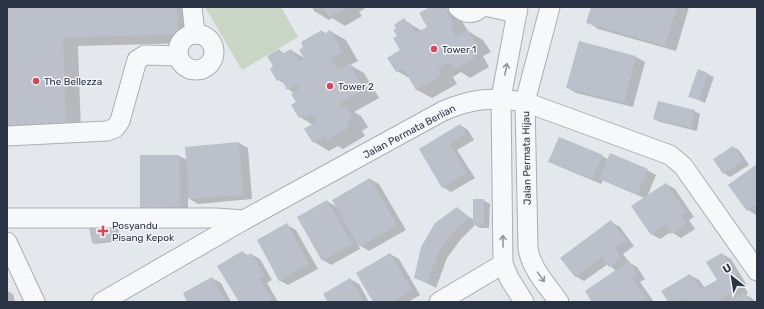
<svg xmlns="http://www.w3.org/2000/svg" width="764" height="309" font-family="Rubik,sans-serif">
<rect width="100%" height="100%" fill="#e4e7ec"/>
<polygon fill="#c9d6c5" points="205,7 281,7 298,37 242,70"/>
<g fill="#0003">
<polygon points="7,7 192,7 193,43 78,46 81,132 7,135"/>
<polygon points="312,7 367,7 359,12 362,16 345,26 332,18 329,20 314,11"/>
<polygon points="431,7 444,7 458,15 468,31 483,40 491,52 483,56 489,67 470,78 461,72 453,77 457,84 432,98 417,90 411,79 397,71 401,51 398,36 404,20 422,31 429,27"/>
<polygon points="592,7 689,7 676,51 598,29 588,22"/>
<polygon points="322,31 326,34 330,31 346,40 358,61 350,65 364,73 379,98 354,112 361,116 368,127 362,131 365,136 343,149 338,146 329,151 314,142 313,125 300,117 298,103 294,93 288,89 285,84 278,80 275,67 279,50 285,54 291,50 306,59"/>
<polygon points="580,42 636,57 645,62 633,107 576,93 568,88"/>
<polygon points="698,70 714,77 705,103 689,96"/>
<polygon points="694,111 700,114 697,131 660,122 654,119"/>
<polygon points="460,125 468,130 474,140 457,150 475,178 451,192 443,187 420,150"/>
<polygon points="239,143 248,148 252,199 198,204 188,198 188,212 150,212 141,207 141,156 179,156 187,160 186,148"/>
<polygon points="733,147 739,150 749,165 730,177 724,173"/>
<polygon points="602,156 609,160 647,170 656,175 647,197 666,184 675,189 694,217 689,220 695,229 681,238 671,232 660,239 651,234 644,198 603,180 601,184 558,166 550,161"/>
<polygon points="757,166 757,214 756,215 748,210"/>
<polygon points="370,179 379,184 406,230 369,251 357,244 360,249 331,265 323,260 327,201 338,208"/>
<polygon points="483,200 490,204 489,228 480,228 475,225 461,239 447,258 436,288 415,277 457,209 474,220"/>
<polygon points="117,221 120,241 95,244 93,243"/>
<polygon points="611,222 620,227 634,246 623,254 630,263 637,267 645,279 640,282 654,302 593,302 616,271 608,264 584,281 575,276"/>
<polygon points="287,225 296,230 318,269 288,285 279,280"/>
<polygon points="242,252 249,256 251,254 260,259 272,280 267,283 278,302 240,302"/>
<polygon points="390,254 399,259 420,295 408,302 375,302"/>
<polygon points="722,254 731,259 748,287 745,288 748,293 746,295 753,299 755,302 669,302 690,275 699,280 705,288 718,280"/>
<polygon points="212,278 221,283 231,302 189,302"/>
<polygon points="350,279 359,284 369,302 329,302"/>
<polygon points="7,291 13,294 15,302 7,302"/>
</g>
<g fill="#bbc0ca">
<polygon points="7,7 177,7 178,34 63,38 66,124 7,126"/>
<polygon points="323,7 348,7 329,17"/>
<polygon points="430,7 444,7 454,24 450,26 456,37 468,30 476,43 468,47 475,58 454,70 449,62 438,69 442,75 416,90 403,68 396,72 387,58 400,50 393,38 397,36 393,30 396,28 394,25 404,18 407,23 409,22 416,33 427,27 419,13"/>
<polygon points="591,7 677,7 665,46 586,23"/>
<polygon points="322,30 324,34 330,30 343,52 331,59 338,70 349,63 364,89 339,104 341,109 346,106 353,118 347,122 350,127 327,141 325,136 313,143 304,129 317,121 313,114 305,119 303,115 299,118 291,105 296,102 291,94 300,88 297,84 287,90 281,78 277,81 270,69 273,66 267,56 279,49 282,54 291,49 299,62 304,58 299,50 303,47 301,42"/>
<polygon points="579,41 636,56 624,103 566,88"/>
<polygon points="698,69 708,73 699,100 688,97"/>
<polygon points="658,101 695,110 691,128 653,119"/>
<polygon points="460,124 466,134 449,144 467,173 442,188 419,149"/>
<polygon points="559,137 603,155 592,179 548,162"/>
<polygon points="239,142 243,195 189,199 185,147"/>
<polygon points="733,146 743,161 723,174 713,159"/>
<polygon points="610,153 648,169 637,195 599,179"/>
<polygon points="140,155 179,155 180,207 140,208"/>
<polygon points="757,164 757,203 747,211 728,185"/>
<polygon points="370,178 397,225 359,247 332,200"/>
<polygon points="666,183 686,212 681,215 687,224 671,234 665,225 651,235 631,206"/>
<rect x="473" y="199" width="11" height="26"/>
<polygon points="327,200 352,244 322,261 297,217"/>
<polygon points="457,207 469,217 452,234 438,253 427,283 414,278 421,247 435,223"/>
<polygon points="115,219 118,239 92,243 88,223"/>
<polygon points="611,220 626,240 615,248 622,258 609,267 602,257 575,277 560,258"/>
<polygon points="287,223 309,264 279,281 257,240"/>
<polygon points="242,251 246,256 251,253 264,275 259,278 272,300 269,302 239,302 217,266"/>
<polygon points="390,253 412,290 391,302 373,302 356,273"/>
<polygon points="722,253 740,281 737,283 740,288 717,302 689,302 686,297 678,302 668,302 661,291 690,274 701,289 717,280 706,262"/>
<polygon points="629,261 637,274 632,277 646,298 640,302 592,302 585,291"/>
<polygon points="212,277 226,302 187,302 183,293"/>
<polygon points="350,278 364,302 328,302 323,294"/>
<polygon points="744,292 751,302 730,302"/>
</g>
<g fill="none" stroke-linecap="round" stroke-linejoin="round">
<defs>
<g id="minor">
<polyline points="192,7 195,34"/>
<path d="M458 7C465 14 474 15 481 7"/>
<polyline points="489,7 517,13"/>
<polyline points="518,7 501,98 503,264 509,278 524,302"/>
<path d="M550 7 525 102 528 248C531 269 547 285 559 302"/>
<circle cx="196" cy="52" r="18"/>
<polyline points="7,136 107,131 115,128 120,121 137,60 145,55 178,56"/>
<polyline points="7,218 216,218 244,220"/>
<polyline points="7,242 35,302"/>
<path d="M102 302 244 220 443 111C473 98 492 97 525 102L670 155 683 166 757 271"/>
<polyline points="439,302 503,264"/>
</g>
</defs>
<use href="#minor" stroke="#a9aeb7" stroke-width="21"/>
<use href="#minor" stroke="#f7f8fa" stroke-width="19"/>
</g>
<defs><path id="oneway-shaft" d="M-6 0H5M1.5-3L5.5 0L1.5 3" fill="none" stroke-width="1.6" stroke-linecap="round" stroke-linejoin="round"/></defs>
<g stroke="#9196a0">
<use href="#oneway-shaft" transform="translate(506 69) rotate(-79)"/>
<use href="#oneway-shaft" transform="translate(503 241) rotate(-91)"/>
<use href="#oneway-shaft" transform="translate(541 277) rotate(54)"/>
</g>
<g fill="#d1495b" stroke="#f4f6f9" stroke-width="1.5">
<circle cx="434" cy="49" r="4"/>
<circle cx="36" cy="81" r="4"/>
<circle cx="330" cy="86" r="4"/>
<path d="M101 225h4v4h4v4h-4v4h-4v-4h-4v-4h4z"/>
</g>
<g text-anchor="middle" stroke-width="3" stroke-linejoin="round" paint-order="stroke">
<g font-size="10" fill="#2b3445" stroke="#f4f6f9" text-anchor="start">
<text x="442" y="53">Tower 1</text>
<text x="44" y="85">The Bellezza</text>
<text x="338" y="90">Tower 2</text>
<text x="112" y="229">Posyandu<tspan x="112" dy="12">Pisang Kepok</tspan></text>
</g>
<g font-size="10" fill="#2b3445" stroke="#f4f6f9">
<text transform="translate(409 131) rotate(-28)" y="4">Jalan Permata Berlian</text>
<text transform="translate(526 158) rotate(-91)" y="4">Jalan Permata Hijau</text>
</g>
</g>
<rect width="764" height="309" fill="none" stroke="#2b3445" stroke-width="16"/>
<g transform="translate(732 277) rotate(330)" stroke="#f4f6f9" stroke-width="3" paint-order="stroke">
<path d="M0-3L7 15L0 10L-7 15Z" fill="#2b3445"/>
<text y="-6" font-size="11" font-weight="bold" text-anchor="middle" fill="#2b3445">U</text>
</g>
</svg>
